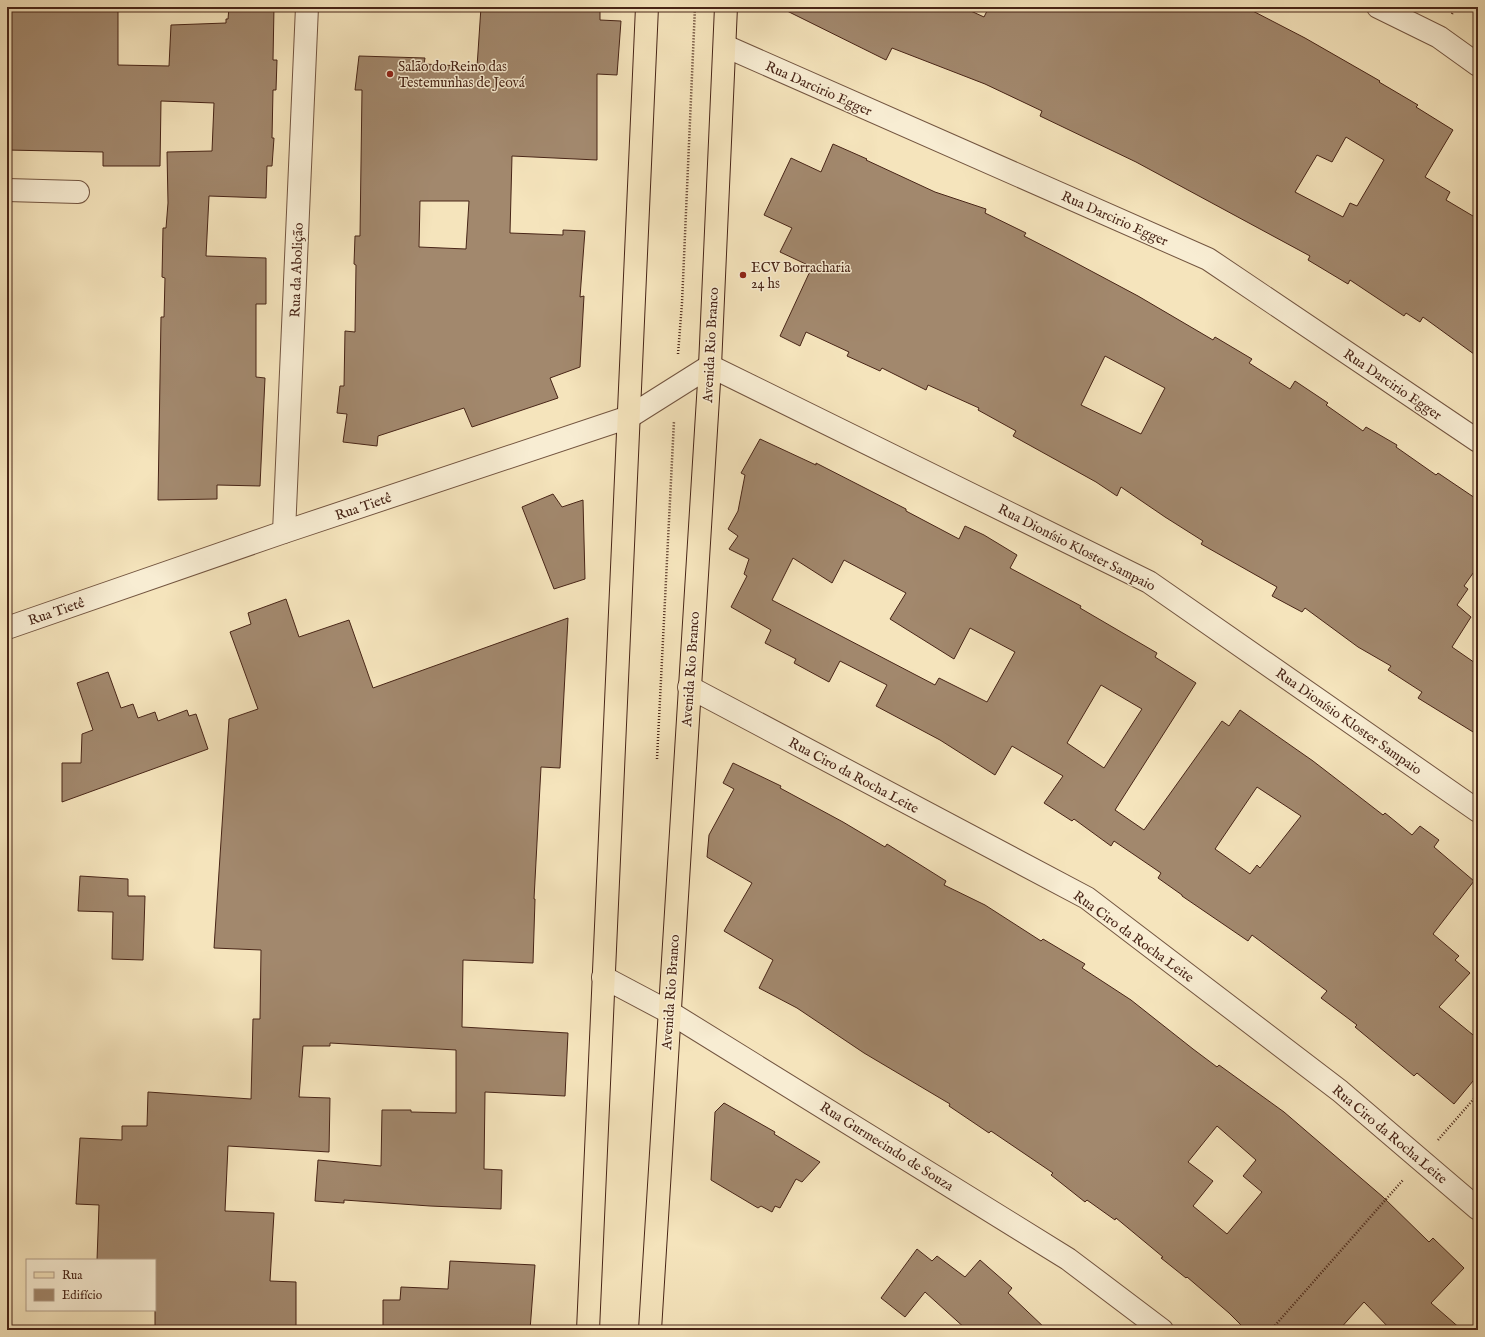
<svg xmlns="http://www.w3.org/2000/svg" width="1485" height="1337" font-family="'IM FELL English',serif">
<rect width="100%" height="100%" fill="#f5e4bc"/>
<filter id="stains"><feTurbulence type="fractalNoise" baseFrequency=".005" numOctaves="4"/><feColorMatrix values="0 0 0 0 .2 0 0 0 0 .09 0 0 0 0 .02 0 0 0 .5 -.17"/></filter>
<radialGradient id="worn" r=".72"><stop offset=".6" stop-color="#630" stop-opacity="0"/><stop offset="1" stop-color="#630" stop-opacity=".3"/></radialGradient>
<g fill="#a2886d" stroke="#482517" fill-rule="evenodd">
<polygon points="7,7 118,7 118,65 169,66 171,25 226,23 226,19 228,19 229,7 274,7 273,60 277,60 276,90 273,90 272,138 274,138 272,166 267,166 266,198 209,196 206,256 266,258 266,304 256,304 256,377 265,378 260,486 217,485 217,499 158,500 161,317 164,317 165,278 162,277 163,228 166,228 168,203 167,152 212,151 214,103 161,101 160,166 103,166 103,152 7,150"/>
<path d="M481 7H600V20L621 21 617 75 597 74V160L512 156 510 233 563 235V230L585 231 580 297 584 296 580 367 550 378 558 398 472 427 464 408 378 436 377 446 343 442 347 414 337 413 340 386H344L345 331 355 332 356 265 354 264 355 236H360L362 90H355L359 56 425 58 424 64 477 67ZM420 201H469L466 249 419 247Z"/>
<path d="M779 7H962L984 17 989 7H1245L1305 38 1380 81 1379 82 1418 105 1416 107 1453 130 1425 177 1450 192 1446 200 1478 219V357L1423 317 1420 322 1406 313 1404 316 1350 280 1348 284 1308 260 1310 256 1136 162 1040 116 1042 111 985 84 892 48 886 60ZM1346 137 1384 160 1357 206 1350 203 1343 217 1295 192 1317 155 1332 162Z"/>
<path d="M833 144 867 159 866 160 935 192 986 209 985 213 1026 233 1024 236 1063 256 1138 296 1213 340 1215 337 1252 359 1249 363 1290 389 1295 381 1328 403 1326 405 1363 431 1366 427 1397 445 1396 447 1436 475 1438 473 1478 500V566L1464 586 1468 589 1457 605 1471 617 1452 647 1478 665V735L1418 698 1422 692 1388 670 1391 666 1358 647 1305 608 1302 612 1272 596 1277 587 1201 544 1203 541 1165 517 1121 487 1117 496 1096 482 1013 436 1016 431 978 410 979 408 928 385 926 390 882 368 880 371 847 356 849 352 806 332 800 346 780 336 812 267 780 252 792 228 764 215 791 158 821 172ZM1105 356 1165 388 1141 434 1081 405Z"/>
<path d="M760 439 816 465V463L906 509V511L959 539 965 526 984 535 1017 555 1010 568 1081 606 1080 608 1157 653 1155 657 1196 683 1115 810 1144 830 1222 721 1229 726 1240 710 1313 761 1383 815 1385 813 1412 835 1420 826 1439 840 1434 847 1474 881 1433 934 1459 956 1455 960 1470 973 1439 1007 1478 1039V1075L1454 1104 1417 1073 1414 1076 1355 1027 1357 1025 1321 998 1327 991 1252 935 1248 941 1182 896V895L1158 878 1161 873 1114 841 1111 846 1074 819 1072 821 1044 803 1063 776 1012 746 995 775 940 740 876 706 887 685 840 661 829 682 794 663 796 659 765 643 771 630 731 607 747 576 744 574 749 559 729 549 738 536 728 529 738 511 745 475 741 473ZM793 558 832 583 844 560 906 593 890 619 954 659 970 628 1015 652 987 702 939 678 935 685 772 600ZM1101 685 1142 709 1104 768 1067 743ZM1257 787 1301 816 1260 868 1257 865 1250 874 1215 849Z"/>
<polygon points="553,494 562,507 583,500 585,579 554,589 522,507"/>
<polygon points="286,599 299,637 349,620 373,688 568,618 560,768 541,767 534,899 535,899 533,963 463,960 462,1027 568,1033 565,1096 485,1092 484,1169 502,1170 501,1209 430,1206 344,1200 344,1203 315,1201 318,1160 381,1166 382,1110 411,1110 411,1112 456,1113 456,1050 330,1043 330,1046 303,1046 299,1097 330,1098 329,1152 228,1146 225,1211 274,1213 270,1281 296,1282 296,1330 155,1330 155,1260 97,1260 99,1205 76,1204 80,1138 122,1140 122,1126 147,1126 148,1092 251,1099 253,1019 260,1019 261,950 214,948 229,719 258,709 230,632 251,624 248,613"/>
<polygon points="108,672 121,708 133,704 138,718 155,712 158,721 187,710 189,716 196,714 208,749 62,802 62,763 81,763 82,734 93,730 77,683"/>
<path d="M733 763 781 786 780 788 843 822 885 847 887 844 946 881 944 885 985 905 1041 941 1043 939 1085 964 1082 968 1131 1000 1193 1049 1217 1067 1219 1065 1284 1112 1383 1197 1429 1242 1433 1238 1464 1268 1431 1303 1462 1330H1391L1364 1302 1339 1330H1246L1229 1313 1187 1277 1186 1278 1161 1258 1163 1257 1116 1218 1115 1220 1087 1200 1085 1202 1051 1175 1053 1173 991 1131 989 1133 949 1106 950 1104 864 1053 797 1008 759 988 773 960 724 931 752 883 707 857 709 835 734 789 723 783ZM1217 1126 1256 1160 1243 1176 1262 1192 1227 1234 1193 1206 1213 1181 1188 1162Z"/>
<polygon points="80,876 128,879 128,896 145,896 143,960 112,959 113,912 78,911"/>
<polygon points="724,1103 775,1132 774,1134 820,1162 802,1182 796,1179 780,1208 775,1206 772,1212 761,1206 758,1208 711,1180 715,1112"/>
<polygon points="917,1249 932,1261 937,1256 965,1277 980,1260 1012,1288 1008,1293 1047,1330 967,1330 925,1292 905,1317 881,1298"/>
<polygon points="450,1261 535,1265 530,1330 383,1330 383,1300 400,1300 401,1287 448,1289"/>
</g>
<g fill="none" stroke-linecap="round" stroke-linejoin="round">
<defs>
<g id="minor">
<polyline points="1378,7 1439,37 1478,65"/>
<polyline points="725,46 1208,259 1478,441"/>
<polyline points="7,190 78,192"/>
<polyline points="710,366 1149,582 1478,811"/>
<polyline points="284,532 307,7"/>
<polyline points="689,687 1087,898 1340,1091 1478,1209"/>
<polyline points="603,977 669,1012 1068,1259 1162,1330"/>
</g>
<polyline id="tertiary" points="7,628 284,532 629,417 710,366"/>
<g id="primary">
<polyline points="588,1330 647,7"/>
<polyline points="650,1330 710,366 726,7"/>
</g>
</defs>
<use href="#minor" stroke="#735540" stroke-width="24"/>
<use href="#tertiary" stroke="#735540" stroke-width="24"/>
<use href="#primary" stroke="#482517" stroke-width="24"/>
<g stroke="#482517" stroke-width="2.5" stroke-dasharray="1 2" stroke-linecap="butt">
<polyline points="1452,14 1456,7"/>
<polyline points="678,354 682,303 695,7"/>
<polyline points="657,759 674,421"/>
<polyline points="1438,1140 1478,1094"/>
<polyline points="1271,1330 1403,1180"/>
</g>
<use href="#minor" stroke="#f8edd3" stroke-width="22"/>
<use href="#tertiary" stroke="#f8edd3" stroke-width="22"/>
<use href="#primary" stroke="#f5e4bc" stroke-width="22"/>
</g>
<g fill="#8f2418" stroke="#f8edd3" stroke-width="1.5">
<circle cx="390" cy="74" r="4"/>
<circle cx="743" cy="275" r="4"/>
</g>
<g text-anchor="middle" stroke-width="3" stroke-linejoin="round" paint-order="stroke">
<g font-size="14" fill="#482517" stroke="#f8edd3" text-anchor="start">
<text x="398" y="71">Salão do Reino das<tspan x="398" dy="16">Testemunhas de Jeová</tspan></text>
<text x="751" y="272">ECV Borracharia<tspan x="751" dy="16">24 hs</tspan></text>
</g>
<g font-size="14" fill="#482517" stroke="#f8edd3">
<text transform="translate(819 88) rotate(24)" y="5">Rua Darcirio Egger</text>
<text transform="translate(1115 218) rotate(24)" y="5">Rua Darcirio Egger</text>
<text transform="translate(296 270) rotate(-88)" y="5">Rua da Abolição</text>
<text transform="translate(710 345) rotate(-87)" y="5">Avenida Rio Branco</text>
<text transform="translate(1393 384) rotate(34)" y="5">Rua Darcirio Egger</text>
<text transform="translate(363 506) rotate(-19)" y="5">Rua Tietê</text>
<text transform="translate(1077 547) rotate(27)" y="5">Rua Dionísio Kloster Sampaio</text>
<text transform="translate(56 611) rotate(-19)" y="5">Rua Tietê</text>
<text transform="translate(690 669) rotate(-86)" y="5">Avenida Rio Branco</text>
<text transform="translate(1349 721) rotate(35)" y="5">Rua Dionísio Kloster Sampaio</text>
<text transform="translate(854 775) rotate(28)" y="5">Rua Ciro da Rocha Leite</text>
<text transform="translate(1134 936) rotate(36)" y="5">Rua Ciro da Rocha Leite</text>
<text transform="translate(670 992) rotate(-86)" y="5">Avenida Rio Branco</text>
<text transform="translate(1390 1134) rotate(40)" y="5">Rua Ciro da Rocha Leite</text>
<text transform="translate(887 1146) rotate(32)" y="5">Rua Gurmecindo de Souza</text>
</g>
</g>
<rect width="1485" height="1337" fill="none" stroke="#f5e4bc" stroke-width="24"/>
<rect x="8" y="8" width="1469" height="1321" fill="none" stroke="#482517" stroke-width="2"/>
<rect x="12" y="12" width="1461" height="1313" fill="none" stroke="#482517"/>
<rect x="26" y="1259" width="130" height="52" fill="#f8edd3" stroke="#b29d88"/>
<rect x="34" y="1272" width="20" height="6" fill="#f5e4bc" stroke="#b29d88"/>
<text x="62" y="1279" font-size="12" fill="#482517">Rua</text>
<rect x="34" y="1289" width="20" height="12" fill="#a2886d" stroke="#b29d88"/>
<text x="62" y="1299" font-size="12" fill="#482517">Edifício</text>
<rect width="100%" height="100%" filter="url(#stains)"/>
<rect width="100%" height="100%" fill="url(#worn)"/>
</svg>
